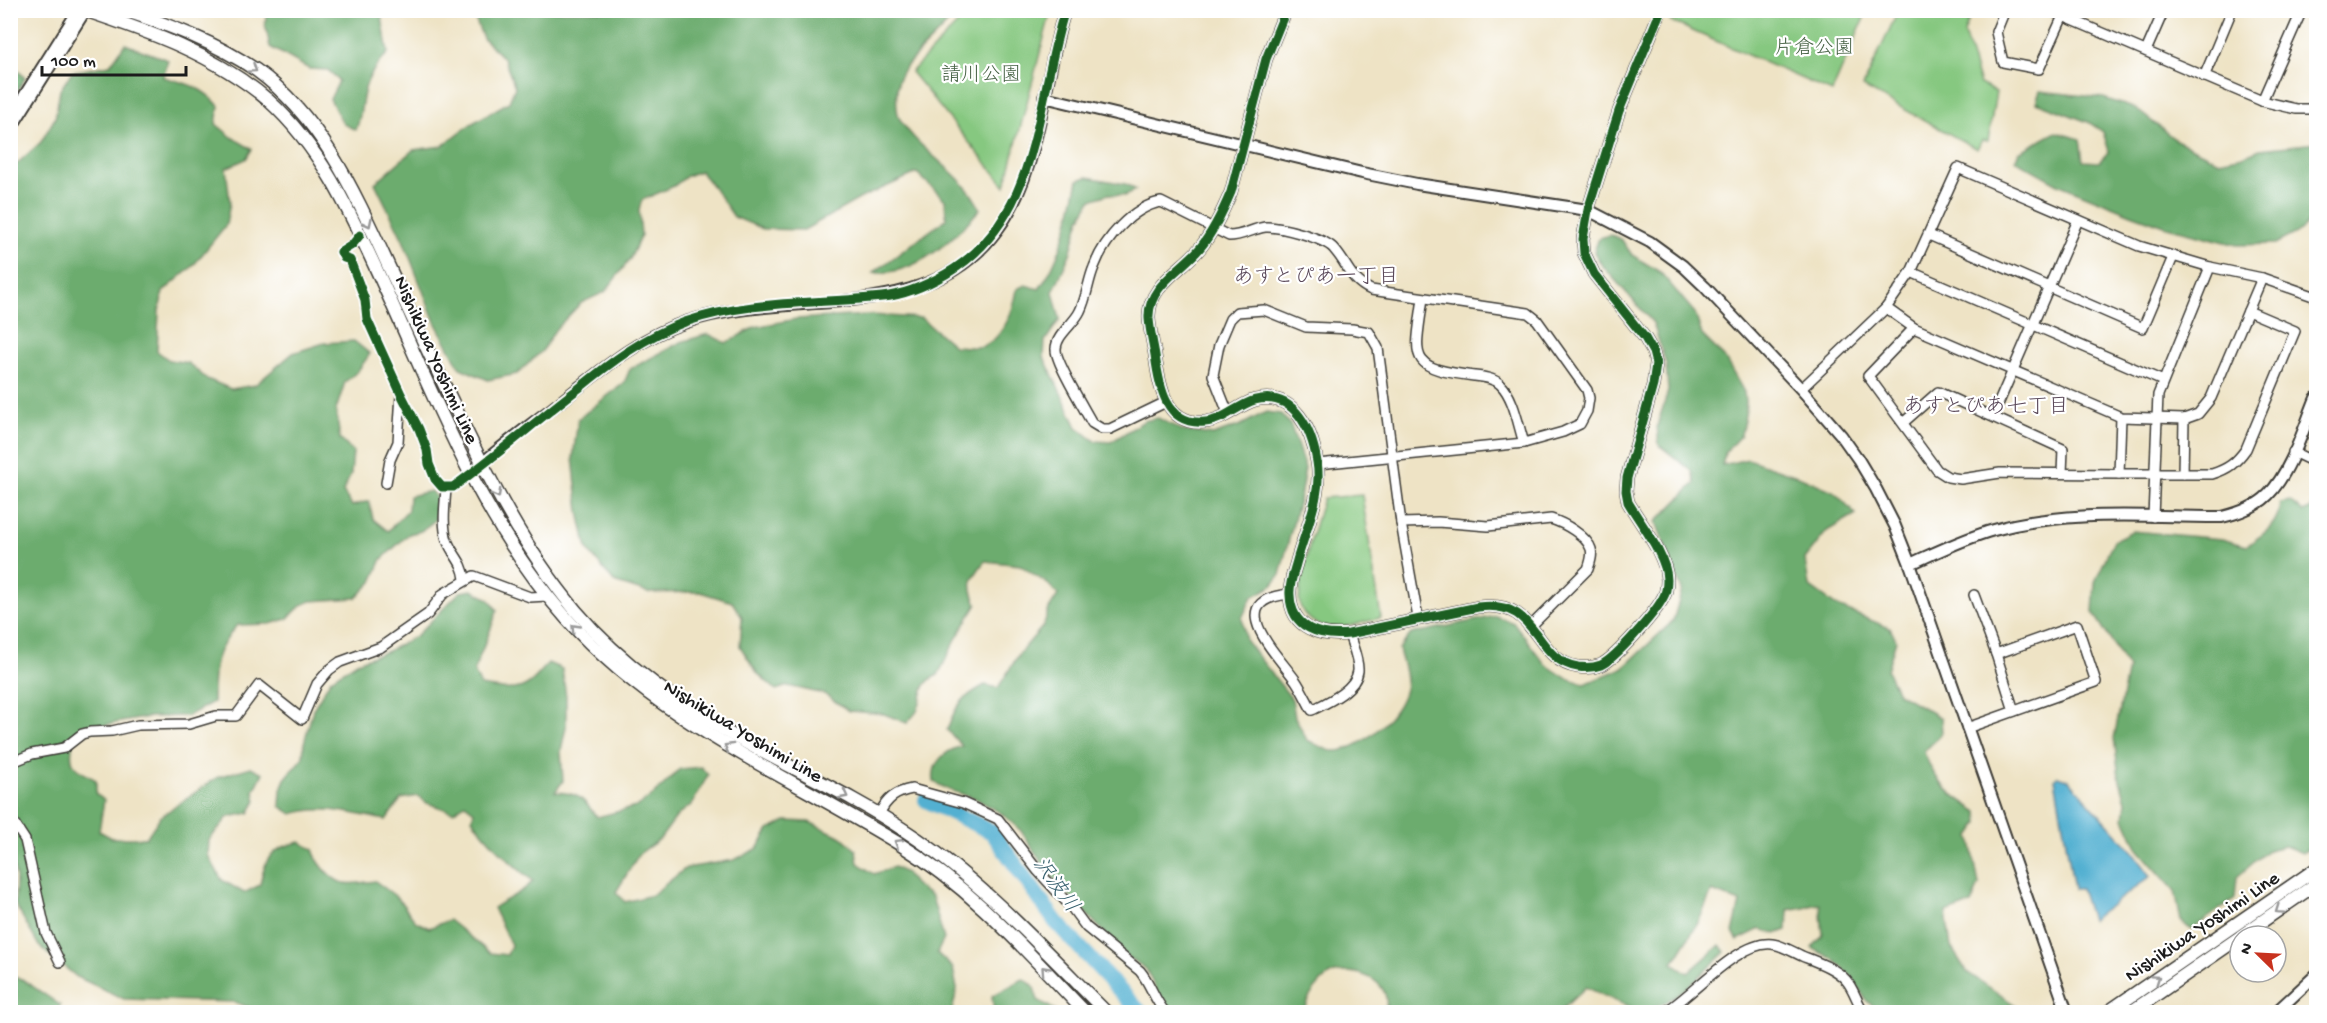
<svg xmlns="http://www.w3.org/2000/svg" width="2327" height="1023" font-family="'Gochi Hand','Klee One',sans-serif">
<rect width="100%" height="100%" fill="#fff"/>
<filter id="ink" filterUnits="userSpaceOnUse"><feTurbulence type="fractalNoise" baseFrequency=".0167" numOctaves="2"/><feDisplacementMap in="SourceGraphic" scale="12" xChannelSelector="R" yChannelSelector="G"/><feConvolveMatrix kernelMatrix="1 2 1 2 8 2 1 2 1" color-interpolation-filters="sRGB"/></filter>
<filter id="wash" filterUnits="userSpaceOnUse"><feTurbulence type="fractalNoise" baseFrequency=".008" numOctaves="4" result="noise"/><feDisplacementMap in="SourceGraphic" scale="24" xChannelSelector="R" yChannelSelector="G"/><feGaussianBlur stdDeviation="1.35" result="paint"/><feColorMatrix in="noise" values="0 0 0 0 0 0 0 0 0 0 0 0 0 0 0 0 0 1.4 0 .05"/><feComposite in="paint" operator="in"/></filter>
<g filter="url(#wash)">
<rect width="100%" height="100%" fill="#eee3c5"/>
<g fill="#86c880" stroke="#51724e" stroke-width="1.5">
<polygon points="964,11 1051,11 1005,186 911,72 960,21"/>
<polygon points="1674,11 1674,10 1867,11 1832,92 1670,21"/>
<polygon points="1898,11 1972,11 1964,33 1980,84 1996,92 1988,141 1982,140 1977,149 1863,87"/>
<path d="M1362 495 1381 618C1366 621 1347 628 1332 628 1319 628 1303 617 1300 605 1295 588 1317 519 1323 498Z"/>
</g>
<g fill="#6cac6e" stroke="#446445" stroke-width="1.5">
<path d="M267 11H381L388 53C377 64 367 77 364 93 361 106 361 117 356 130L343 124 330 99 339 81 328 70 309 69 270 47 265 24Z"/>
<path d="M472 11H958C942 33 918 49 902 72 896 81 894 111 901 121 922 154 964 173 980 209 953 240 917 275 873 273L946 219 945 200 917 173 861 198 804 230 763 229 734 217 714 188 700 171 687 176 674 186 642 200 639 209 641 235 630 259 605 292 581 303 555 330 543 350 517 374 488 380 460 368 435 322 403 240 375 183 413 150 442 146 471 124 509 102 515 87 504 59 483 38Z"/>
<path d="M125 44 168 60 163 77C186 83 203 87 219 106L216 124 233 138 252 149 246 159 226 168 230 203 226 225 193 266 163 292 159 311 157 351 169 360 188 363 207 379 231 389 255 385 293 353 324 343 354 341 370 354 357 372 345 382 336 410 340 439 353 452 351 474 343 492 352 506 369 501 373 519 388 531 408 510 409 496 431 491 440 501 435 520 421 531 409 534 382 559 372 582 356 598 311 601 302 605 287 619 270 624 237 625C214 653 213 666 213 702L188 716 149 717 82 729 74 735C69 765 69 765 96 780V794L104 800 99 831 112 838H146L160 817 190 796 218 777 251 767 263 773 254 791 256 801 249 813 228 817 209 840 208 855 222 880 244 893 260 885C265 857 271 848 300 842L313 849C316 861 328 876 340 882 350 886 365 882 375 881L398 898 415 921 429 928 449 920 490 953 507 955 511 945 493 908C507 898 522 894 533 881 509 863 490 843 472 819L474 811 465 804 453 812 427 803 418 796 401 799 386 820C352 814 326 804 292 814L280 806 281 789 285 779 303 757 304 743 313 709 331 679 357 662 388 651 416 636 460 592 472 590 489 599 497 610C491 632 481 651 474 671L481 686C517 692 525 693 548 663L562 669 566 696V727L561 751 563 781 555 792C580 793 582 798 597 817L636 807 652 796 680 769 701 767 708 775 692 804 677 816 660 839 639 854 616 892 625 902 652 895 686 868 734 860 757 849 769 830 786 821 809 822 842 837 856 850 858 863 874 874 894 867 906 873 914 884 932 897 944 939 937 953 953 968 957 989 952 1012H554L549 1009 545 1012H262L234 1002 124 999 77 977 39 946 15 904 16 878 10 845V170L41 142 55 118 60 90 72 72 110 65Z"/>
<polygon points="11,68 17,69 25,78 11,101"/>
<polygon points="2040,91 2104,98 2136,109 2176,140 2219,161 2243,156 2260,149 2316,143 2316,216 2312,218 2300,231 2275,244 2237,245 2167,227 2131,214 2058,184 2015,160 2019,152 2056,132 2080,139 2083,161 2099,162 2109,151 2103,132 2088,122 2036,102"/>
<path d="M1087 177 1126 184 1136 190 1124 196 1109 194 1091 200 1080 219 1070 254 1053 292 1060 319 1045 341 1044 357 1077 427 1095 441 1111 442 1144 421 1158 418 1184 431 1213 435 1241 425 1266 412 1281 414 1291 426 1305 468 1301 492 1280 575 1272 586 1252 597 1242 618 1246 641 1292 699 1295 717 1307 740C1314 743 1325 750 1333 751 1362 752 1406 710 1406 681 1406 671 1401 659 1399 649L1411 634 1496 616 1514 623 1545 664 1566 678 1585 684 1624 667 1673 621 1682 590 1656 522 1695 483 1692 471 1659 445 1657 426 1668 391 1666 364 1653 323 1601 264 1594 252 1599 238 1611 235 1622 240 1632 255 1660 272 1695 313 1702 335 1724 357 1744 392 1746 410 1741 435 1726 451 1722 465 1748 459 1803 478 1833 491 1856 514 1827 531 1805 559 1809 586 1838 607 1890 628 1896 640 1887 670 1898 693 1941 718 1942 733 1924 752C1936 785 1950 794 1978 812L1979 823 1970 836 1979 885 1971 904 1946 913 1951 947 1967 972 2021 1009H2042L2041 1012H1880L1866 1000 1851 976 1833 959 1812 948 1823 935 1820 904 1788 910 1787 930 1776 934 1760 929 1738 940 1733 932 1740 902 1712 891 1698 923 1673 963 1688 973 1720 945 1725 952C1707 969 1668 1010 1642 1010 1632 1010 1597 992 1586 987L1559 1012H1386C1386 1008 1387 1002 1386 998 1382 977 1354 969 1335 973 1322 976 1305 1000 1304 1012H1172L1163 1005 1146 969 1125 955 1047 871 1021 831 1001 813 975 798 949 790 934 782C931 762 945 751 962 746L947 730C955 706 962 697 985 685L998 688 1019 654 1043 626 1049 609 1058 595 1049 585 1020 565 985 561C971 579 967 583 977 604L956 639 938 675C919 683 924 695 917 711 915 715 910 719 907 723L884 714 849 711 824 694 788 686 776 690 757 673 740 646 742 617 732 602 700 592 648 593 614 582 587 549 579 512 573 458 578 419 624 383 630 369 681 342 708 334 726 343 755 327 796 319 870 315 921 318 954 346C962 346 976 349 983 346 1004 338 1014 309 1017 289L1025 285 1039 289C1062 258 1070 217 1078 180Z"/>
<path d="M2316 499V845L2302 853 2285 846 2268 850 2237 877 2235 898 2191 930 2181 921 2175 891 2138 849 2124 818 2126 801 2119 777 2114 738 2128 668 2093 612 2095 582 2114 540 2132 531 2222 539 2246 546C2263 535 2279 525 2280 503L2290 501 2303 512 2312 508Z"/>
<polygon points="11,977 22,979 60,1005 59,1012 11,1012"/>
<polygon points="1023,979 1033,985 1038,1000 1058,1012 994,1012 992,996"/>
</g>
<polygon fill="#53b0d1" stroke="#386676" stroke-width="1.5" points="2058,776 2069,780 2134,853 2151,876 2091,920 2081,889 2074,889 2055,779"/>
<g fill="none" stroke-linecap="round" stroke-linejoin="round">
<polyline stroke="#53b0d1" stroke-width="16" points="926,800 992,832 1056,922 1140,1012"/>
</g>
</g>
<g filter="url(#ink)">
<g fill="none" stroke-linecap="round" stroke-linejoin="round">
<defs>
<g id="minor">
<polyline points="2005,10 1996,32 2003,62 2039,69 2063,16"/>
<polyline points="2049,10 2262,101 2296,109 2316,109"/>
<polyline points="2146,51 2164,10"/>
<polyline points="2204,77 2232,10"/>
<polyline points="2262,101 2302,10"/>
<polyline points="360,235 352,245 341,252 344,258 350,260 365,300 367,319 401,394 419,429 427,450 429,464 435,479 442,487 446,488 453,487 469,475"/>
<polyline points="1929,235 2143,328 2173,257"/>
<polyline points="1911,272 2163,381"/>
<path d="M1423 298C1415 359 1406 368 1474 376 1483 377 1493 378 1500 384 1514 397 1518 425 1524 443"/>
<polyline points="1886,308 1914,328 2121,417 2184,419 2198,414 2211,398 2262,278"/>
<polyline points="1914,328 1868,376 1937,470 1948,477 1961,479 2000,473 2119,474 2121,417"/>
<polyline points="1801,389 1886,308 1911,272 1958,168 2139,246 2210,267 2262,278 2316,297"/>
<path d="M1166 402 1110 429H1102L1092 423C1085 410 1055 361 1056 349 1056 335 1074 324 1080 311 1087 297 1088 281 1094 267 1104 240 1132 207 1161 202L1229 236C1242 236 1252 229 1265 227 1279 226 1325 238 1334 249 1349 266 1349 279 1371 290L1528 313 1537 320 1587 390 1589 398 1587 411 1580 424 1563 432 1524 443 1318 464"/>
<polyline points="1228,413 1213,375 1219,345 1230,319 1237,312 1264,310 1306,327 1352,329 1369,332 1378,348 1401,523 1418,618"/>
<polyline points="1993,416 2078,220"/>
<polyline points="1904,422 1938,392 2063,449 2062,473"/>
<polyline points="2293,452 2316,463"/>
<path d="M2119 474H2212C2228 469 2236 463 2246 449L2295 331 2248 311"/>
<polyline points="2183,474 2184,419"/>
<polyline points="386,483 390,460 398,442 401,394"/>
<path d="M446 488C445 505 442 524 447 540 453 556 463 561 465 579"/>
<polyline points="2153,517 2158,395 2210,267"/>
<path d="M1401 523 1438 522 1488 526 1551 519C1564 523 1587 536 1591 549 1593 556 1590 563 1588 569L1530 627"/>
<path d="M1290 594C1220 600 1277 654 1296 681 1302 690 1307 701 1312 710 1326 703 1356 690 1358 671 1359 660 1352 645 1349 634"/>
<polyline points="1974,595 1996,654 2014,711"/>
<polyline points="1967,728 2096,682 2077,625 1996,654"/>
<polyline points="10,763 32,754 64,748 82,734 90,732 112,731 138,725 189,724 216,716 236,716 259,685 302,719 317,684 329,670 340,662 381,647 398,635 428,614 443,594 474,576 530,597 547,596"/>
<path d="M879 814C887 799 895 792 912 789L963 803 998 819 1038 871 1072 908 1086 927 1140 971C1151 984 1154 1000 1165 1012"/>
<polyline points="10,817 25,840 46,933 60,962"/>
<path d="M1665 1012C1692 996 1739 940 1772 944 1782 945 1793 952 1802 956 1817 962 1835 968 1846 980 1854 989 1857 1003 1864 1012"/>
</g>
<g id="tertiary">
<path d="M1286 10 1266 59 1231 192C1223 211 1214 231 1200 248 1182 270 1147 286 1149 319 1150 331 1153 343 1155 355 1159 385 1165 426 1205 422 1223 421 1238 405 1255 400 1295 390 1312 431 1317 462 1323 495 1304 533 1296 564 1293 574 1289 585 1290 595 1291 629 1321 637 1349 634L1478 607C1540 598 1532 660 1578 667 1586 668 1593 668 1601 665 1616 658 1655 613 1663 598 1666 593 1667 586 1667 580 1667 556 1640 523 1628 502L1626 491 1627 478 1653 385 1656 364 1653 352 1645 338 1594 274 1584 253 1583 239 1588 210 1619 111 1661 10"/>
<polyline points="1044,97 1362,173 1417,184 1588,210 1650,242 1683,266 1705,287 1801,389 1841,435 1858,459 1876,489 1895,526 1910,564 2067,1012"/>
<path d="M469 475C496 450 525 429 554 407 596 375 635 339 686 322 788 287 925 329 997 230 1041 171 1043 79 1065 10"/>
<path d="M1910 564C1937 552 1965 538 1994 530 2068 509 2147 517 2222 517 2239 513 2256 507 2268 495 2291 472 2304 427 2316 398"/>
<polyline points="2276,1012 2316,975"/>
</g>
<g id="secondary">
<path d="M84 10C150 32 214 54 268 100 324 150 353 219 384 286 437 402 481 522 567 619 658 722 786 774 901 845 973 889 1027 952 1085 1012"/>
<path d="M124 10C169 25 217 43 256 70 326 120 360 205 395 280 414 322 434 364 454 405 488 478 524 549 576 611 626 670 694 715 761 751 810 777 861 801 907 832 982 881 1043 949 1106 1012"/>
<polyline points="2241,936 2316,884"/>
<polyline points="2108,1012 2316,869"/>
<polyline points="2131,1012 2240,937"/>
</g>
<polyline id="motorway" points="10,124 82,10"/>
</defs>
<use href="#minor" stroke="#3c3a35" stroke-width="12"/>
<use href="#tertiary" stroke="#3c3a35" stroke-width="14"/>
<use href="#secondary" stroke="#3c3a35" stroke-width="15"/>
<use href="#motorway" stroke="#3c3a35" stroke-width="20"/>
<use href="#minor" stroke="#fff" stroke-width="9"/>
<use href="#tertiary" stroke="#fff" stroke-width="10"/>
<use href="#secondary" stroke="#fff" stroke-width="12"/>
<use href="#motorway" stroke="#fff" stroke-width="16"/>
<defs>
<g id="cycleway">
<path d="M1286 10 1266 59 1231 192C1223 211 1214 231 1200 248 1182 270 1147 286 1149 319 1150 331 1153 343 1155 355 1159 385 1165 426 1205 422 1223 421 1238 405 1255 400 1295 390 1312 431 1317 462 1323 495 1304 533 1296 564 1293 574 1289 585 1290 595 1291 629 1321 637 1349 634L1478 607C1540 598 1532 660 1578 667 1586 668 1593 668 1601 665 1616 658 1655 613 1663 598 1666 593 1667 586 1667 580 1667 556 1640 523 1628 502L1626 491 1627 478 1653 385 1656 364 1653 352 1645 338 1594 274 1584 253 1583 239 1588 210 1619 111 1661 10"/>
<path d="M360 235 352 245 341 252 344 258 350 260 365 300 367 319 401 394 419 429 427 450 429 464 435 479 442 487H453C496 456 536 421 578 389 611 362 644 337 685 322 748 300 817 304 882 297 905 295 927 285 946 274 1041 219 1035 104 1065 10"/>
</g>
</defs>
<use href="#cycleway" stroke="#fff" stroke-width="13"/>
<use href="#cycleway" stroke="#1b5e20" stroke-width="9"/>
</g>
<defs><path id="oneway-chevron" d="M-2-3.5L2.5 0L-2 3.5" fill="none" stroke-width="1.6" stroke-linecap="round" stroke-linejoin="round" transform="scale(1.5)"/></defs>
<g stroke="#999">
<use href="#oneway-chevron" transform="translate(253 69) rotate(34)"/>
<use href="#oneway-chevron" transform="translate(368 223) rotate(64)"/>
<use href="#oneway-chevron" transform="translate(497 494) rotate(62)"/>
<use href="#oneway-chevron" transform="translate(575 628) rotate(-134)"/>
<use href="#oneway-chevron" transform="translate(728 747) rotate(-150)"/>
<use href="#oneway-chevron" transform="translate(844 795) rotate(28)"/>
<use href="#oneway-chevron" transform="translate(898 843) rotate(-149)"/>
<use href="#oneway-chevron" transform="translate(2279 910) rotate(145)"/>
<use href="#oneway-chevron" transform="translate(1045 970) rotate(-133)"/>
<use href="#oneway-chevron" transform="translate(2156 979) rotate(-34)"/>
</g>
</g>
<g text-anchor="middle" stroke-width="4.5" stroke-linejoin="round" paint-order="stroke">
<g font-size="20" fill="#466144" stroke="#fff">
<text x="1814" y="53">片倉公園</text>
<text x="981" y="80">請川公園</text>
</g>
<g font-size="20" fill="#1c1c1c" stroke="#fff">
<text transform="translate(438 359) rotate(66)" y="7">Nishikiwa Yoshimi Line</text>
<text transform="translate(744 730) rotate(31)" y="7">Nishikiwa Yoshimi Line</text>
<text transform="translate(2201 925) rotate(-34)" y="7">Nishikiwa Yoshimi Line</text>
</g>
<g font-size="21" fill="#5b495a" stroke="#fff">
<text x="1316" y="282">あすとぴあ一丁目</text>
<text x="1986" y="412">あすとぴあ七丁目</text>
</g>
<g font-size="21" font-style="italic" fill="#355f6d" stroke="#fff">
<text transform="translate(1057 884) rotate(54)" y="7">沢波川</text>
</g>
</g>
<rect width="2327" height="1023" fill="none" stroke="#fff" stroke-width="36"/>
<g transform="translate(2258 954) rotate(294)"><circle r="28" fill="#ffffff" stroke="#a4a4a4" stroke-width="1.5"/>
<path d="M0-4.5L10 22L0 15L-10 22Z" fill="#c8321e"/>
<text y="-9" font-size="16" font-weight="bold" text-anchor="middle" fill="#1c1c1c">N</text>
</g>
<path d="M42 66v9h144v-9" fill="none" stroke="#1c1c1c" stroke-width="3"/>
<text x="51" y="66" font-size="18" fill="#1c1c1c" stroke="#ffffff" stroke-width="4.5" paint-order="stroke">100 m</text>
</svg>
